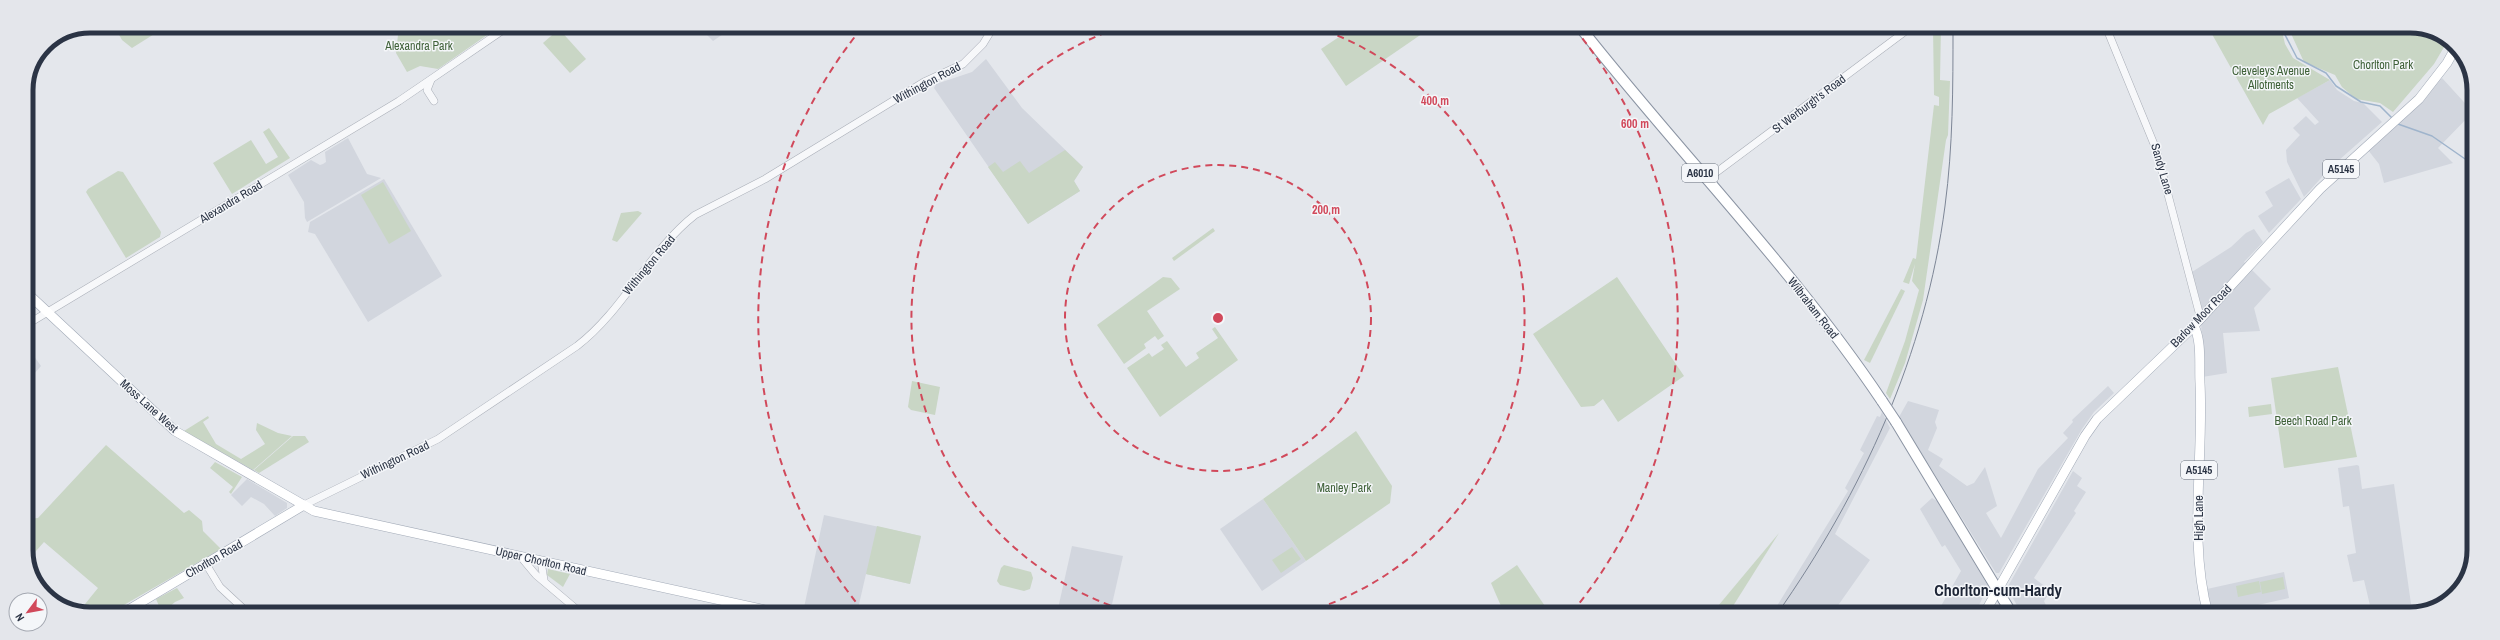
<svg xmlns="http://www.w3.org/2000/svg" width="2500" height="640" font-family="'Archivo Narrow',sans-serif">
<rect width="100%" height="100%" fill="#e4e7ec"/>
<g fill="#d2d6de">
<polygon points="698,26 735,26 713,41"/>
<polygon points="986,59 1022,108 1083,167 1074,181 1080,191 1028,224 934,88 936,84 972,72"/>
<polygon points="2442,78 2473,112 2438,148 2453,163 2384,183 2379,164 2368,150 2416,107"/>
<polygon points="2330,80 2337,90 2354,101 2363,103 2382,122 2330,168 2304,197 2287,162 2286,150 2300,135 2293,128 2306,116 2315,125 2319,122 2297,98"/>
<polygon points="348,138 367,174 381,178 307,222 305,218 304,202 288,175 311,160 320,165 323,164 326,162 325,152"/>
<polygon points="2289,178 2301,199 2269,233 2258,216 2273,206 2265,192"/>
<polygon points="384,179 442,276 368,322 315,234 308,232 310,222"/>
<polygon points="2254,229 2263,242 2244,262 2271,289 2254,308 2260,331 2223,333 2227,373 2202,377 2201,304 2192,272 2231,247 2246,233"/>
<polygon points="26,345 41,366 26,383"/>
<polygon points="2108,386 2114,393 2094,412 2082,429 1999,573 1996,573 1899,417 1908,401 1939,410 1935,422 1937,428 1928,450 1943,459 1939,466 1967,486 1974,483 1985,467 1997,506 1986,513 2001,538 2038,469 2068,438 2063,433 2073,422 2072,420"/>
<polygon points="1882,412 1890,428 1835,534 1870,560 1832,614 1772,614 1848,491 1845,488 1864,453 1860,450 1877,416 1880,417"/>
<polygon points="2357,465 2359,466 2362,489 2394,484 2412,611 2410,614 2372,614 2364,580 2353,582 2347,555 2356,553 2349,506 2343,507 2338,468"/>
<polygon points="2073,471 2082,478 2077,486 2086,492 2074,511 2076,513 2034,578 2051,591 2044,601 2050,614 2022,614 2007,588"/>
<polygon points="247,479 287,503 287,508 275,516 264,504 251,497 242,506 231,495"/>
<polygon points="1932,498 1937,501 1988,586 1975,614 1952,614 1941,606 1961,571 1945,545 1942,547 1920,509"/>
<polygon points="1263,499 1306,561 1262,591 1220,529"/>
<polygon points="824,515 921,536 910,584 866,574 857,613 803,612"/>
<polygon points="1072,546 1123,556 1110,613 1057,613"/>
<polygon points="2284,572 2289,598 2258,605 2261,614 2244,614 2243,609 2224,614 2212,614 2207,589"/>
</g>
<g fill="#c9d6c5">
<polygon points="114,26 167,26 132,48 122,40"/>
<polygon points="399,26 500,26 438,69 420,66 407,72 396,53"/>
<polygon points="1354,27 1432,27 1346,86 1321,49"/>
<polygon points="1933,27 1941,27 1940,80 1950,81 1948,135 1946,140 1923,300 1905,363 1890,399 1886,393 1905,341 1919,290 1912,281 1915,264 1909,284 1903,282 1913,258 1916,259 1934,105 1939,106 1939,97 1934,95"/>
<polygon points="2208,27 2281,27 2285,44 2293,58 2330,80 2269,114 2263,125"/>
<polygon points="2288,27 2422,27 2447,42 2434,64 2393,112 2380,103 2356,99 2342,87 2335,75 2304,62"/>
<polygon points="559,29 586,59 570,73 543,43"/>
<polygon points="269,128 290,158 232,194 213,163 251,140 266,164 278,157 263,132"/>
<polygon points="1065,150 1083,167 1074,181 1080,191 1028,224 988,167 995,162 1003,172 1020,161 1029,173"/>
<polygon points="118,171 123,172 161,232 160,237 126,258 86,192 88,189"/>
<polygon points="383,182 411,231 389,244 361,195"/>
<polygon points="638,211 642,213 617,242 612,240 621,213"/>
<polygon points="1213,228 1215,231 1174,261 1172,258"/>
<polygon points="1163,277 1171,278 1180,289 1147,311 1164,336 1158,340 1155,336 1144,344 1146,348 1124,364 1097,325"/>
<polygon points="1617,277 1684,376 1618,422 1603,399 1594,406 1581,407 1533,334"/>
<polygon points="1901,289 1905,291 1870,363 1864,360"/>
<polygon points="1215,327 1238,360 1160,417 1127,368 1149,353 1152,357 1164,349 1161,345 1167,341 1186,367 1199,358 1196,353 1218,338 1212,329"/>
<polygon points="2338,367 2357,457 2284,468 2271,378"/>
<polygon points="912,381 940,387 935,415 911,410 908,407"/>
<polygon points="2271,404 2272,414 2249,417 2248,407"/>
<polygon points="208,416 209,418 203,422 216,444 241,459 265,444 256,430 257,423 278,433 292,436 253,470 184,431"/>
<polygon points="1356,431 1392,486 1390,503 1306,561 1263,499"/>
<polygon points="293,436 305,436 309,442 259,473 254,470"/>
<path d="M106 445 184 513 189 510 202 521 203 531 221 549 117 609C107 613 91 617 81 609L98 588 44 542 28 560 26 519 38 518Z"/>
<polygon points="215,462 242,477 231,494 229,492 233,487 210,468"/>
<polygon points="877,526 921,536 910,584 866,574"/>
<polygon points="1779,533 1728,614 1714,614 1713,612"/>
<polygon points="1292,547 1301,559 1281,573 1272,560"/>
<polygon points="1004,565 1031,572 1033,578 1030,589 1024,591 1000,585 997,581 1001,568"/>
<polygon points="1517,565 1549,612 1549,614 1504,613 1491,583"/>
<polygon points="548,569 570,574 563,587 547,575"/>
<polygon points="2283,577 2285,589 2262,594 2260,582"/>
<polygon points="2259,581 2261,592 2238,597 2236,586"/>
<polygon points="177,588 184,598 175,602 162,613 156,599"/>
</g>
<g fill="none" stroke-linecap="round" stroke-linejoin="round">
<g stroke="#9fb4cc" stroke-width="1.5">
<polyline points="2281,27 2297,58 2326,73 2336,86 2361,102 2380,106 2392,118"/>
<polyline points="2398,124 2432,136 2468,161 2474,161"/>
</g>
<defs>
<g id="minor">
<polyline points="2106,27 2156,149 2200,316"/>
<polyline points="431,80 427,90 434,101"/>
<polyline points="1706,180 1911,27"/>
<polyline points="26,325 399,101 509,26"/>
<path d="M304 505 438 439 577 346C624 310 649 251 695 215L765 179 924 82 963 64 983 44 994 26"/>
<polyline points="520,556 536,575 581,613"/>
<polyline points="541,561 544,580"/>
<polyline points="206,564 220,587 248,613"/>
</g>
<g id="major">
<polyline points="26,292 175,431 314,511 779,613"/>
<path d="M2194 326C2202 342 2199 364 2200 383 2204 458 2188 541 2208 614"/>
<polyline points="123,613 304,505"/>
<polyline points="1984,614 2085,436 2097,419 2190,330 2320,189 2419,99 2447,63 2456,47"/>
</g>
<g id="highway">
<path d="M1580 27C1679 153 1793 268 1882 401"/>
<polyline points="1896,422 2012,614"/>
</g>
</defs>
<use href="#minor" stroke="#a9aeb7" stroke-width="8"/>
<use href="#major" stroke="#a3abb8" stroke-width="10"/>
<use href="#highway" stroke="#8b94a3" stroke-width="12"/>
<use href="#minor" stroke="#f7f8fa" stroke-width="7"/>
<use href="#major" stroke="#fff" stroke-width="9"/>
<use href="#highway" stroke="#fff" stroke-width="10"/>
<path stroke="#7d8696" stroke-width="1" d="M1777 614C1862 493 1926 353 1945 206 1953 146 1953 87 1953 27"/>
<defs>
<polyline id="highway-bridge" points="1882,401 1896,422"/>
</defs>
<use href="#highway-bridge" stroke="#8b94a3" stroke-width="12" stroke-linecap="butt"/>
<use href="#highway-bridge" stroke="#fff" stroke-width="10"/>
</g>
<g fill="none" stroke="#d1495b" stroke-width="2" stroke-dasharray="7 5">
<circle cx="1218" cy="318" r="153"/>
<path d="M1133 613A307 307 0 0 1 1121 27M1315 27A307 307 0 0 1 1303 613"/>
<path d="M863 611A460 460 0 0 1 861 29M1575 29A460 460 0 0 1 1573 611"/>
</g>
<g text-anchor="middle" stroke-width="3" stroke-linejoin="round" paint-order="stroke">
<g fill="#f4f6f9" stroke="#676e7b" stroke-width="1">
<rect x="2323" y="160" width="36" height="18" rx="3"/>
<rect x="1682" y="164" width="36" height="18" rx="3"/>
<rect x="2181" y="461" width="36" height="18" rx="3"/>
</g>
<g font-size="11" font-weight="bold" fill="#2b3445">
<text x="2341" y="173">A5145</text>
<text x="1700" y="177">A6010</text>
<text x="2199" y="474">A5145</text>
</g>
<g font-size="12" fill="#3f6138" stroke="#f4f6f9">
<text x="419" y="50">Alexandra Park</text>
<text x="2383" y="69">Chorlton Park</text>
<text x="2271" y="75">Cleveleys Avenue<tspan x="2271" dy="14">Allotments</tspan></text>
<text x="2313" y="425">Beech Road Park</text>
<text x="1344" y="492">Manley Park</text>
</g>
<g font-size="12" fill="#2b3445" stroke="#f4f6f9">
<text transform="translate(927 83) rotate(-28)" y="4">Withington Road</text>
<text transform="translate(1809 104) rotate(-37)" y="4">St Werburgh's Road</text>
<text transform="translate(2162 169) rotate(74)" y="4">Sandy Lane</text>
<text transform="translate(231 202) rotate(-31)" y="4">Alexandra Road</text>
<text transform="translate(649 265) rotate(-50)" y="4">Withington Road</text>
<text transform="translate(1813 308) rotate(52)" y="4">Wilbraham Road</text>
<text transform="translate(2201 316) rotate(-46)" y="4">Barlow Moor Road</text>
<text transform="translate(149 406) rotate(42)" y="4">Moss Lane West</text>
<text transform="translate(395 460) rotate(-25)" y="4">Withington Road</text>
<text transform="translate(2199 518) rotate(-90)" y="4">High Lane</text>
<text transform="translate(214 559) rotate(-30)" y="4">Chorlton Road</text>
<text transform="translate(541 561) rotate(13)" y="4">Upper Chorlton Road</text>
</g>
<g font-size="16" font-weight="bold" fill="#1d2536" stroke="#f4f6f9">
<text x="1998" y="596">Chorlton-cum-Hardy</text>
</g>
</g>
<path d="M0 0H2500V640H0ZM90 33H2410A57 57 0 0 1 2467 90V550A57 57 0 0 1 2410 607H90A57 57 0 0 1 33 550V90A57 57 0 0 1 90 33Z" fill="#e4e6eb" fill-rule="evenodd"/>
<path fill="none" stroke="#2b3445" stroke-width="5" d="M90 33H2410A57 57 0 0 1 2467 90V550A57 57 0 0 1 2410 607H90A57 57 0 0 1 33 550V90A57 57 0 0 1 90 33Z"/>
<circle cx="1218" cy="318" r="6" fill="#d1495b" stroke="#f4f6f9" stroke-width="2"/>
<g font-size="12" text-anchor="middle" font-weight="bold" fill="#d1495b" stroke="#f4f6f9" stroke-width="3" stroke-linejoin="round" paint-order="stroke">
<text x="1435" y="105">400 m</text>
<text x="1635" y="128">600 m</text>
<text x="1326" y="214">200 m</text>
</g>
<g transform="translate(28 612) rotate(238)"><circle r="19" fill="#f4f6f9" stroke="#a4a8b1"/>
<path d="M0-3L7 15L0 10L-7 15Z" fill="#d1495b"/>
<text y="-6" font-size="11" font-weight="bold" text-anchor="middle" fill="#2b3445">N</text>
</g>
</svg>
